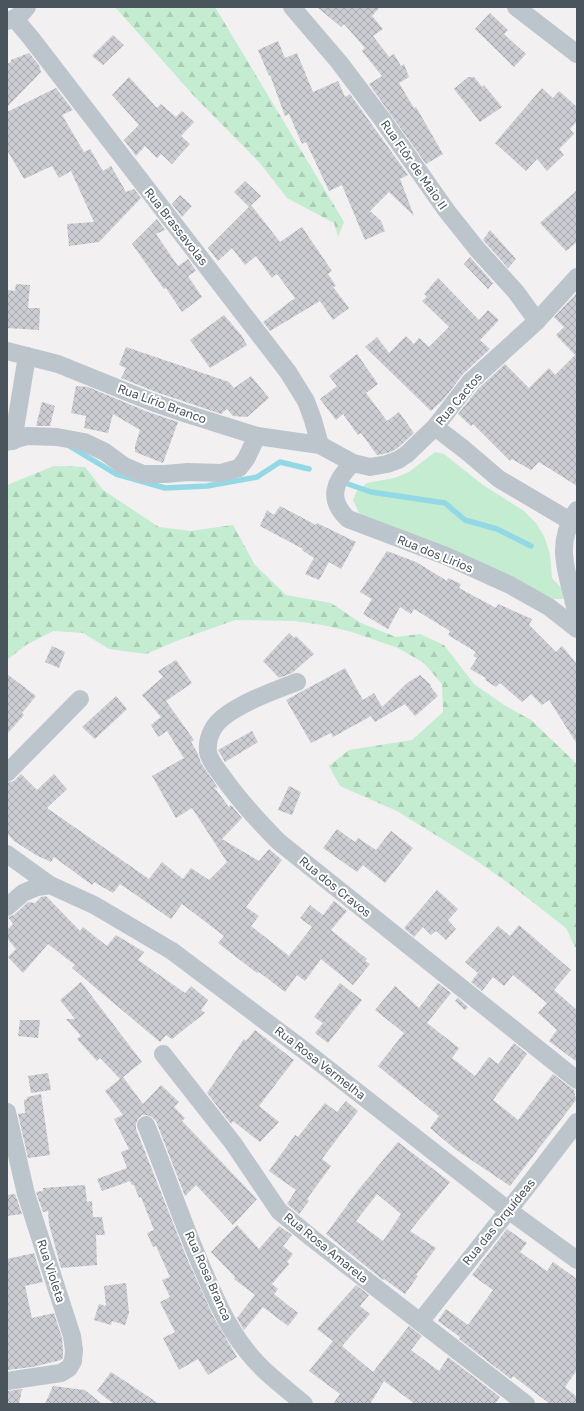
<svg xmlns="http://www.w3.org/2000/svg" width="584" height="1411" font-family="'Golos Text',sans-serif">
<defs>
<pattern id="forest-firs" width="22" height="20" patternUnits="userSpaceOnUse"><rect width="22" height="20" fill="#c3ecd0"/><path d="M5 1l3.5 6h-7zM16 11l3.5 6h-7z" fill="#a9ccb5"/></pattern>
<pattern id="building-cross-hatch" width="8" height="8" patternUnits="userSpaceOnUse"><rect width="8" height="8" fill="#cbcdd2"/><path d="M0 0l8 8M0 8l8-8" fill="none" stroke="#a7a9ae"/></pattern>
</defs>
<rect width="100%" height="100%" fill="#f2f0f0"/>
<g fill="url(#forest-firs)">
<polygon points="115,7 215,7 344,222 338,237 334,223 287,198 259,162 194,96"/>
<polygon points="54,466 85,467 103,490 159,527 191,531 233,525 255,565 286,595 331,603 361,623 396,637 420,634 444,645 474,684 504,705 531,720 577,764 577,948 575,947 566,928 507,882 471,857 397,811 340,786 329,766 349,750 412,740 443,712 442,684 424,663 398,648 352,632 323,625 294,621 235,620 179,640 146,654 109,649 83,633 53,631 26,645 7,660 7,485"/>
</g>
<polygon fill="#c3ecd0" points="435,452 444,454 483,485 524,511 536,523 544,536 550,554 552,578 564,591 563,599 552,599 372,523 359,513 353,500 357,491 367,483 394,478 409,472"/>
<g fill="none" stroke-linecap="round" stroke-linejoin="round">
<g stroke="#93d9e5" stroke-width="5.5">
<polyline points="71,447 116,474 165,488 207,486 257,477 280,462 309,469"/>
<polyline points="348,484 371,492 445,503 465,520 497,529 531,546"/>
</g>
</g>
<g fill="url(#building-cross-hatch)" fill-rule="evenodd">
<polygon points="317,7 380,7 372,16 383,29 373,36 389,57 394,54 401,66 404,64 409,77 399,83 414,108 416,107 443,154 426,164 369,84 382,76 362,51 365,48 344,24 341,27"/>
<polygon points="490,13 508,30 504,34 526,54 514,67 475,29"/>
<polygon points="113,35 124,45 103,65 92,56"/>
<polygon points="278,41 285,58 297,53 313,92 338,81 345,97 350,94 408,175 400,179 414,216 389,192 370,211 381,221 385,231 365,240 342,185 329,191 306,142 302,144 289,114 285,116 270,75 269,76 258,50"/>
<polygon points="29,53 39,65 41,72 7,107 7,64 11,62 11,60"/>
<polygon points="129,77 157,108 161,104 176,117 182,111 194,122 181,136 190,144 172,164 161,154 157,158 145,146 136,156 124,140 139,125 112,95"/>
<polygon points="468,77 474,77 482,87 484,85 502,107 480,122 454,89"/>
<polygon points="56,88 73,110 62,115 84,152 90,149 103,171 111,166 126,192 134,189 141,198 99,242 69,246 67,224 94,222 71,171 59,178 52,166 24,179 7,150 7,112"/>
<polygon points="542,88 553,98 559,91 577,107 577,121 570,129 574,134 559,149 564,155 547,171 537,159 526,171 495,143"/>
<polygon points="245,181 261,196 249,207 234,192"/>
<polygon points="577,190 577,242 566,251 540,223"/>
<polygon points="180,195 192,206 182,217 172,204"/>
<polygon points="251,205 280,242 302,227 332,271 328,274 336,286 333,287 349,308 333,320 320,301 270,331 263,322 295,298 277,274 272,278 256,256 245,265 232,248 218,261 208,248"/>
<polygon points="157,219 165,230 156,234 178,266 188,259 196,271 188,276 202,297 182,312 166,288 164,289 132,244"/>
<polygon points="490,230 516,259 508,268 483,240"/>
<polygon points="470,257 493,283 488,289 464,264"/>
<polygon points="438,278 479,320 488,310 499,320 480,340 490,349 463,374 444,399 431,411 365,347 377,337 389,353 406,336 414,344 419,338 429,347 449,327 422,301 427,297 424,294"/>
<polygon points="16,284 30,285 28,308 40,308 39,330 7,328 7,290 15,291"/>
<polygon points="577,293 577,486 539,462 531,470 512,459 510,461 473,424 471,426 458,414 478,389 505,364 529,388 549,368 555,375 575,355 556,335 564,327 554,317"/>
<polygon points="224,315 242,336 247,345 210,368 190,340"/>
<polygon points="126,347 229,382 234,388 251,376 269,398 247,417 233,416 227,409 221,414 156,392 121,378 126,368 119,365"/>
<polygon points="357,354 378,384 366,393 387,421 399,412 414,433 400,446 393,451 384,454 377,455 361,433 358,435 343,414 336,420 320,399 337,386 329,376"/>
<polygon points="76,386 88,387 148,412 178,422 163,463 135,452 135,446 140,430 113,414 108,433 84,428 86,416 71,413"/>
<polygon points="42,402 55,406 50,426 36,426"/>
<polygon points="280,506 316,525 317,523 356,542 341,569 329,562 319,580 305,574 314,558 302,550 303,549 260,526 267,510 274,515"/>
<polygon points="387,551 416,562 447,581 448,578 461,584 459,588 496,608 498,604 532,619 529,625 556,652 562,646 577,664 577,744 549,700 542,705 531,694 522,702 500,683 496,687 485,680 486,678 470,669 477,658 473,656 476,652 448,635 450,631 414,609 411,614 400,607 388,629 363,614 372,599 360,592"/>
<polygon points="289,633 294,638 296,636 314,654 292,673 279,678 263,661"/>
<polygon points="52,646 65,652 59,668 45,662"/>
<polygon points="176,660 192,683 166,701 194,740 191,742 197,752 201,763 218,788 214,787 229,807 231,805 242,818 222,839 259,861 269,849 282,860 246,907 259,916 251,926 289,956 312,927 300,918 310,905 323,915 334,901 347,911 331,930 367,959 365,961 370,964 353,985 321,959 305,981 297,975 285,992 259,972 257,973 218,943 224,936 182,904 171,919 120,884 113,893 94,882 92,885 54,857 51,862 36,855 14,841 7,833 7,783 14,781 21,774 37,790 54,774 67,789 47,808 149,879 162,862 183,879 191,868 209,880 227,862 192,808 176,818 152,776 184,758 167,731 158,737 151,725 161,717 142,695 163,677 158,671"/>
<polygon points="345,668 363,700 374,693 382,707 407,683 420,675 431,685 430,686 438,696 415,716 405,704 375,722 371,717 373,715 333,737 331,733 311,743 286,700"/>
<polygon points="7,674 36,696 22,713 24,715 7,734"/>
<polygon points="116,696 127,709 95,739 82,727"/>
<polygon points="252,731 258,742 225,762 218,750"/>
<polygon points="289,786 301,792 292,815 278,810"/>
<polygon points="337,829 355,842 358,838 376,850 391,831 413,848 385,883 363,865 357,872 323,848"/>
<polygon points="437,890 458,909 448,920 456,929 446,940 436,931 431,935 423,927 414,937 404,928"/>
<polygon points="46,896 80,931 83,927 107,946 116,935 144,952 138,960 185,993 191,986 208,1000 201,1010 205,1013 172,1039 166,1035 160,1042 72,968 75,965 48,944 23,973 8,957 16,949 7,938 7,930 13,924 8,917 14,915 28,902 35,903 41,897"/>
<polygon points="519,925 571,970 554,990 577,1010 577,1062 549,1041 557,1030 538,1013 547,1003 513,975 504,986 493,977 482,991 471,982 478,973 465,962 498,926 510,936"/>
<polygon points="81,982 142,1062 123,1077 143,1104 161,1085 179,1102 174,1107 185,1118 182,1121 257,1199 233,1225 198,1187 196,1185 185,1196 156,1121 152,1117 147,1115 142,1115 138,1119 136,1124 136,1129 186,1256 213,1316 237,1357 208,1375 198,1359 179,1370 163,1338 175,1332 160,1302 170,1297 162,1280 170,1277 156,1246 153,1247 147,1233 154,1230 141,1197 139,1198 134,1185 132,1185 130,1181 102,1191 97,1179 127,1168 121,1152 129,1149 114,1119 123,1115 105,1091 120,1079 100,1058 97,1061 77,1039 81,1036 66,1019 75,1019 60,1000"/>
<polygon points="340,983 362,1000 328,1043 315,1033 323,1023 314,1017"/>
<polygon points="438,983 451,993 427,1023 459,1048 452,1058 475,1076 489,1057 498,1064 514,1043 527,1054 493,1100 518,1120 553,1074 574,1090 576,1100 510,1186 455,1149 430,1128 439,1116 378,1066 404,1033 375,1010 395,986 419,1008"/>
<polygon points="458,998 468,1007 465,1010 455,1001"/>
<polygon points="20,1020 40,1020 38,1038 18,1036"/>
<polygon points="255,1030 294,1060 259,1106 279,1122 260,1142 233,1121 231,1124 207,1093 244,1039 246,1041"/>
<polygon points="48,1073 51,1090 31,1093 28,1076"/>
<polygon points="41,1094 50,1155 28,1158 18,1114 25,1113 24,1100 27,1099 27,1097"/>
<polygon points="346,1101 358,1111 322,1159 331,1166 307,1199 309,1201 299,1214 287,1204 296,1190 269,1171 295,1135 298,1137 325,1103 337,1112"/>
<path d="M398 1142 450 1182 410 1231 436 1248 416 1275 418 1276 405 1294 384 1279 383 1280 326 1234 359 1189ZM377 1194 401 1214 383 1241 356 1221Z"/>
<polygon points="85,1185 87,1202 92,1201 93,1217 102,1217 105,1235 96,1235 97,1265 61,1268 49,1224 48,1211 43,1212 36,1192 43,1191 43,1188"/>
<polygon points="15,1194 22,1214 7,1216 7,1195"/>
<polygon points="237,1225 259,1249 279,1226 292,1235 283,1246 293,1254 287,1262 289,1264 272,1284 278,1289 274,1294 298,1313 288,1326 263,1307 244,1330 237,1318 255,1295 234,1279 235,1277 211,1252"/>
<polygon points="507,1229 527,1243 520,1252 547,1271 553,1262 577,1279 577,1370 565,1387 577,1397 577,1404 550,1404 513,1376 511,1379 459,1339 460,1337 438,1321 446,1309 468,1325 493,1290 472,1275"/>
<polygon points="34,1253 43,1282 25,1286 32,1318 54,1313 62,1338 63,1350 63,1358 61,1360 32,1367 7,1370 7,1259"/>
<polygon points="126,1283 129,1313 125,1325 112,1321 111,1325 94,1320 99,1304 106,1306 104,1286"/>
<polygon points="356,1285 369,1295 360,1306 370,1314 342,1346 373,1372 409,1326 422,1336 411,1350 439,1371 448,1357 500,1397 495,1404 415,1404 384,1381 370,1404 333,1404 340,1394 309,1371 333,1341 317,1329"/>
<polygon points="111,1372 143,1393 159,1404 114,1404 97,1391"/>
<polygon points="53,1386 85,1390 102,1404 45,1404"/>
<polygon points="22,1389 19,1404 7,1404 7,1391"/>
</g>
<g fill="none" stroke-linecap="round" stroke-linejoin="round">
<g stroke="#bdc5cc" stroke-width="18">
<polyline points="292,7 339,62 382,119 446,210 477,249 516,292 537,321"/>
<polyline points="516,7 577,54"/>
<polyline points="15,19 31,38 288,372 306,401 313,420 320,445"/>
<path d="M7 21C16 19 22 14 27 7"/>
<polyline points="7,351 58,364 152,402 187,414 257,436 320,445 353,463 370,467 387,464 398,460 407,454 435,427 470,382 537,321 577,277"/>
<polyline points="435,427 465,450 499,479 577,525"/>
<polyline points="13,441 27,356"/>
<polyline points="7,442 27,436 57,437 84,442 105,452 124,466 143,474 165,474 188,472 221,473 239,468 246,459 257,436"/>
<path d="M353 463C334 481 327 499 348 519L446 556 510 585 549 607 577 629"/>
<path d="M577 510C551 549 571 578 577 618"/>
<path d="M297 682C276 690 224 708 213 729 209 736 207 743 208 752 209 760 217 769 222 776 239 800 258 821 279 842L577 1080"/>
<polyline points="7,773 80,699"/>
<polyline points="7,854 50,885"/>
<polyline points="7,907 23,893 37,887 50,885 94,905 172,951 301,1048 508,1210 577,1260"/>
<polyline points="163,1054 233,1143 279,1211 313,1239 526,1404"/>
<polyline points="7,1112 26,1194 72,1336 74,1350 73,1361 69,1368 61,1373 7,1381"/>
<path d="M146 1125C166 1173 182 1222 203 1270 215 1298 227 1326 246 1350 262 1371 284 1387 304 1404"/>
<polyline points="420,1322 530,1183 577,1122"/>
</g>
</g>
<g text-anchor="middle" stroke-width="4" stroke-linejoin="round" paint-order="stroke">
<g font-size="12" fill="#4a545c" stroke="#fff">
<text transform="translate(414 165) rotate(55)" y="4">Rua Flôr de Maio II</text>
<text transform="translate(176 227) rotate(52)" y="4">Rua Brassavolas</text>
<text transform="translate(459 399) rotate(-50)" y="4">Rua Cactos</text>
<text transform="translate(162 404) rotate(20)" y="4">Rua Lírio Branco</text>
<text transform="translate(435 554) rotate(22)" y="4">Rua dos Lirios</text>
<text transform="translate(335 887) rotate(39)" y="4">Rua dos Cravos</text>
<text transform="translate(320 1063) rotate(38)" y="4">Rua Rosa Vermelha</text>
<text transform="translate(499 1222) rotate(-51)" y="4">Rua das Orquídeas</text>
<text transform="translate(326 1248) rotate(39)" y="4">Rua Rosa Amarela</text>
<text transform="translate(51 1271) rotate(72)" y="4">Rua Violeta</text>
<text transform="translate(208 1276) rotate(66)" y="4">Rua Rosa Branca</text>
</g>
</g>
<rect width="584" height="1411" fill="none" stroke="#4a545c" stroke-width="16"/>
</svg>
